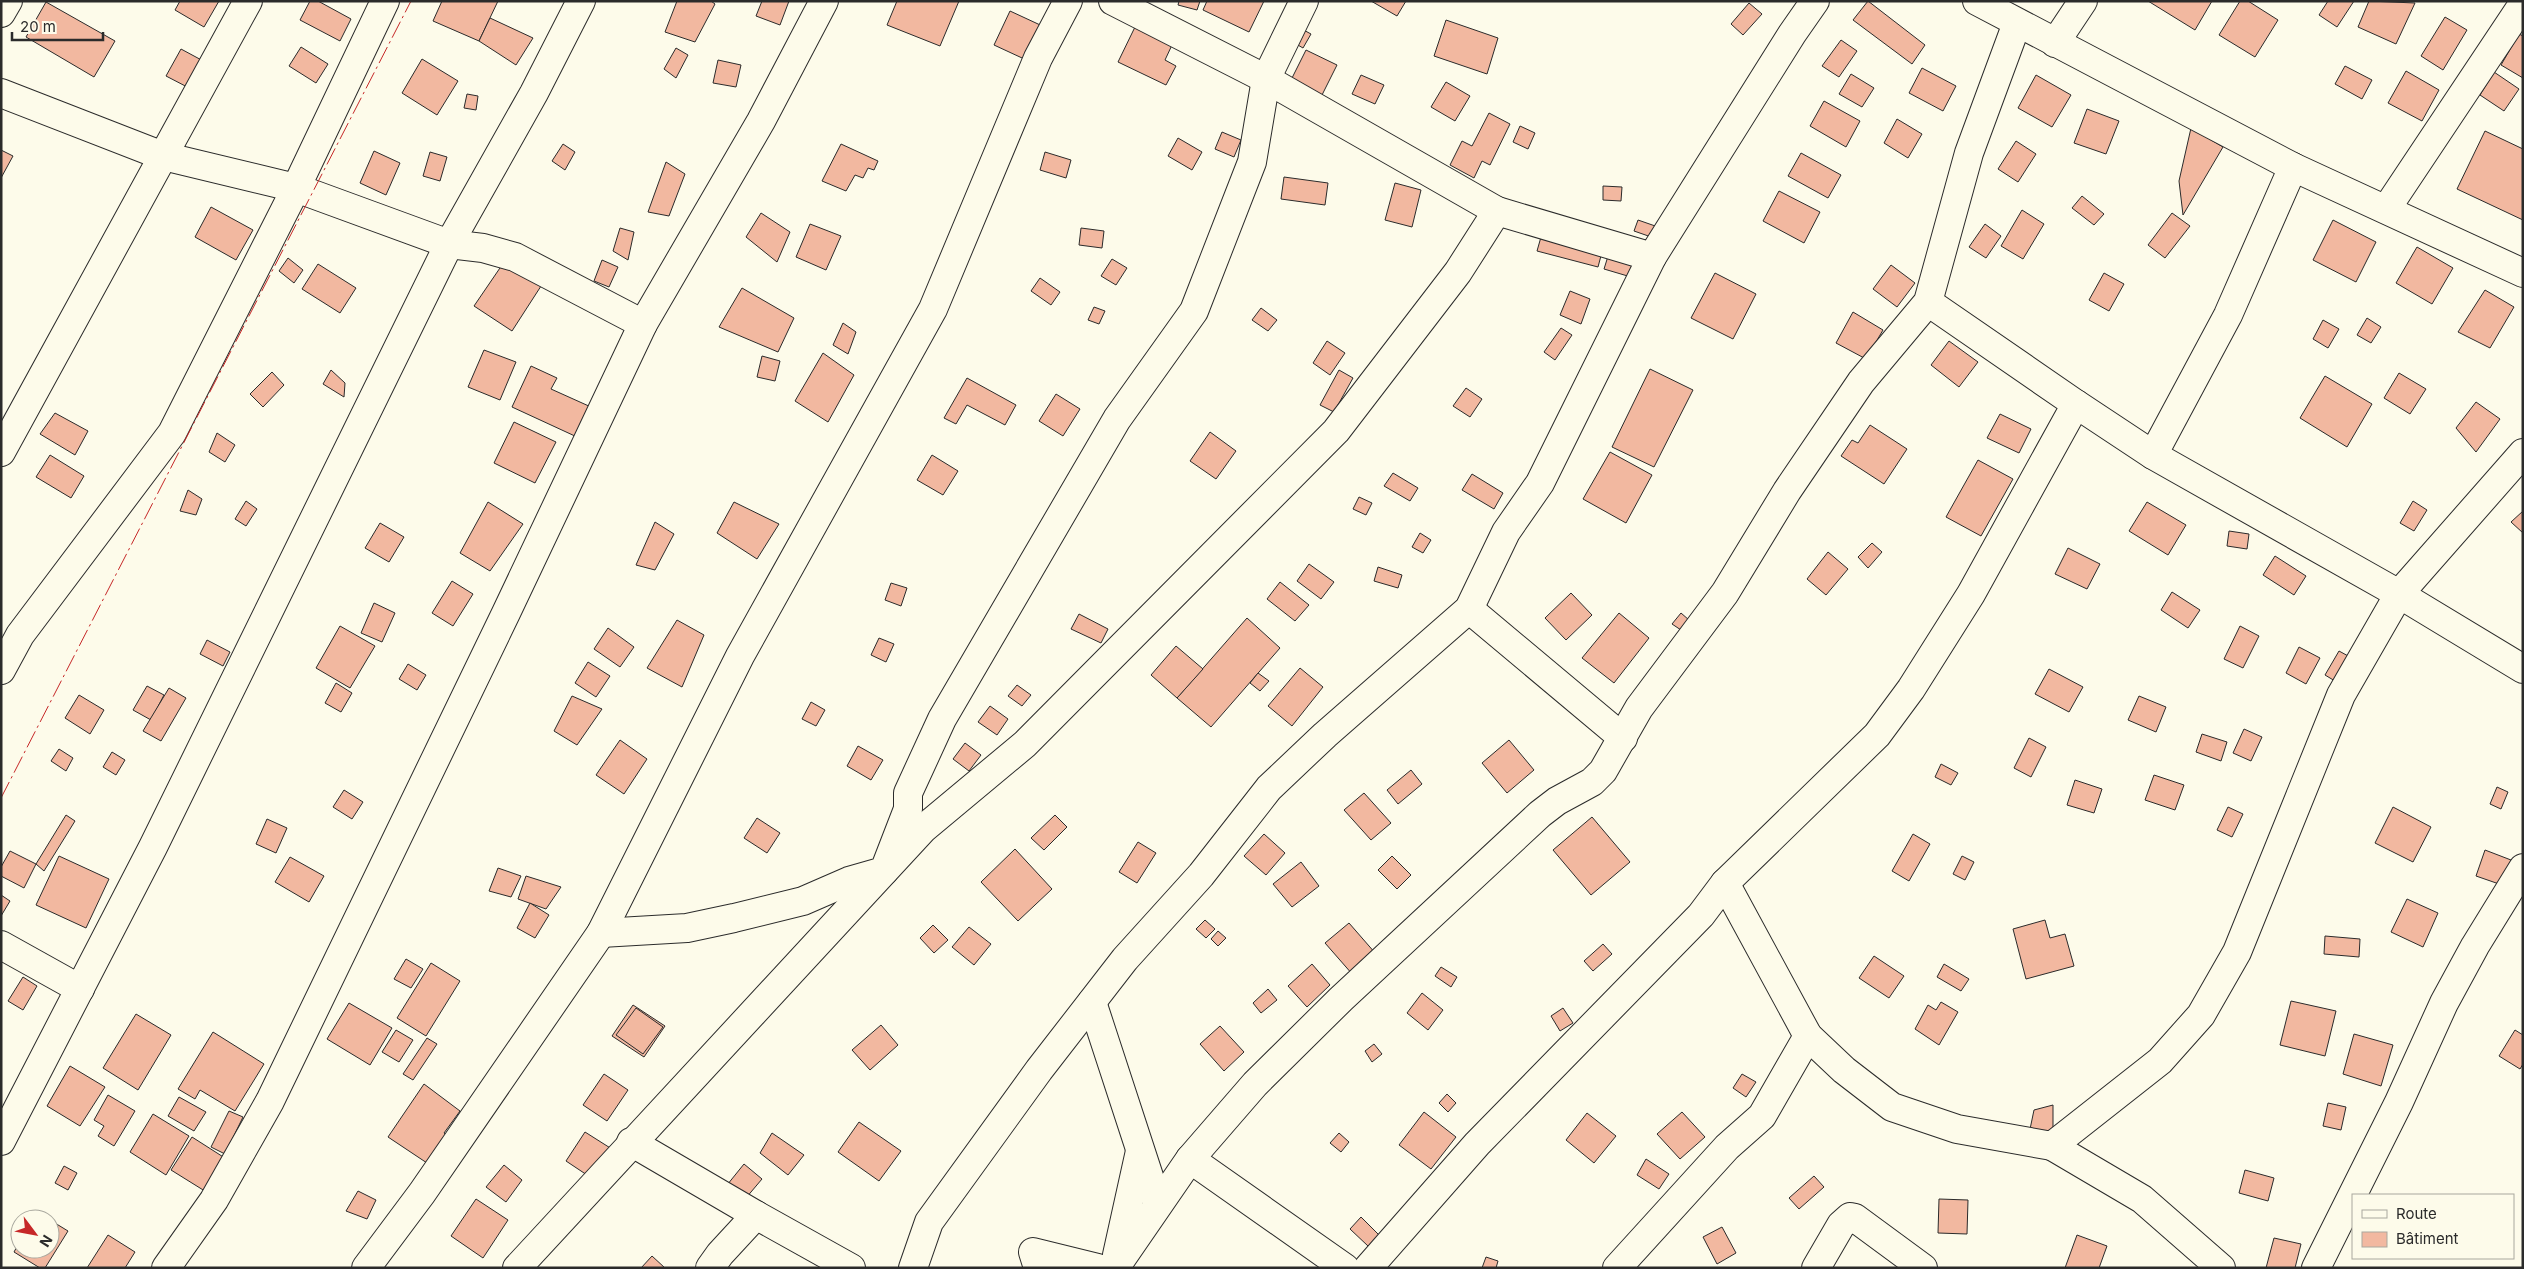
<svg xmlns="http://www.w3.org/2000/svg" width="2524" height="1269" font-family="Inter,sans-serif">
<rect width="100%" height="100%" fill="#fdfbea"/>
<g fill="#f2b8a0" stroke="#2b2b2b">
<polygon points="180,1 219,1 204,27 175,10"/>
<polygon points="310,1 318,1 351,19 340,41 300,20"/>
<polygon points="442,1 498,1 479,41 433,21"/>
<polygon points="677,1 711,1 715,4 695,42 665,32"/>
<polygon points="762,1 789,1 780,25 756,16"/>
<polygon points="897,1 959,1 940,46 887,25"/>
<polygon points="1179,1 1200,1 1197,10 1178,5"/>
<polygon points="1207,1 1264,1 1249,32 1203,10"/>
<polygon points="1371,1 1406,1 1397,16"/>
<polygon points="1868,1 1925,45 1912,64 1853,20"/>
<polygon points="2148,1 2212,1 2195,30"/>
<polygon points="2240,1 2248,1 2278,20 2255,57 2219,35"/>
<polygon points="2328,1 2354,1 2337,27 2319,15"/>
<polygon points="2369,1 2415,3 2396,44 2358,27"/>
<polygon points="46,2 115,41 94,77 26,37"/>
<polygon points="1749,3 1762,14 1743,35 1731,24"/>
<polygon points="1010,11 1051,30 1035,64 994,45"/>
<polygon points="2445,17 2467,30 2443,70 2421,56"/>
<polygon points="490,18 533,38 516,65 479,41"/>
<polygon points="1446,20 1498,38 1487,74 1434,56"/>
<polygon points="1135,27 1172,45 1165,60 1176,66 1166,85 1118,62"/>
<polygon points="1298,27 1311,34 1303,48 1291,41"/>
<polygon points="2519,34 2523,36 2523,78 2501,65"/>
<polygon points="1841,40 1857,51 1839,77 1822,66"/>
<polygon points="301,47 328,64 316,83 289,66"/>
<polygon points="676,48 688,55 676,78 664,69"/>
<polygon points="181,49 207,63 193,90 166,76"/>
<polygon points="1306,50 1337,65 1322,95 1291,80"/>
<polygon points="422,59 458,81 437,115 402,93"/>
<polygon points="718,60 741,65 736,87 713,83"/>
<polygon points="2345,66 2372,80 2362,99 2335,84"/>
<polygon points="1922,68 1956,86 1943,111 1909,93"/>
<polygon points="2406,71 2439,90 2422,121 2388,103"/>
<polygon points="2494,72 2519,89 2504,111 2480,95"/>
<polygon points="1851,74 1874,88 1862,107 1839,94"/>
<polygon points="1361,75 1384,85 1375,104 1352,94"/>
<polygon points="2036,75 2071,95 2052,127 2018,108"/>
<polygon points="1446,82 1470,96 1455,121 1431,107"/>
<polygon points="467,94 478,96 476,110 464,108"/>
<polygon points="1824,101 1860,121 1846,147 1810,126"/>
<polygon points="2087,109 2119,121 2106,154 2074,143"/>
<polygon points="1489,113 1510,124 1490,165 1482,161 1474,178 1450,165 1462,141 1472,146"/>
<polygon points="1897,119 1922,134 1908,158 1884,143"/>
<polygon points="1520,126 1535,133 1528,149 1513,142"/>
<polygon points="2191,128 2223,147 2183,215 2179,181"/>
<polygon points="2485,131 2523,149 2523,220 2457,189"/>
<polygon points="1222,132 1241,140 1234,157 1215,149"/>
<polygon points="1178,138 1202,152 1192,170 1168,156"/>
<polygon points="2016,141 2036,154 2018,182 1998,169"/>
<polygon points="563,144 575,152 565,170 552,161"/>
<polygon points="841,144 878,161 874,170 868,168 863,178 855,175 846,191 822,181"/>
<polygon points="1,150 13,156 1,178"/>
<polygon points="374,151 400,163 386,195 360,183"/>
<polygon points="430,152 447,157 440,181 423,176"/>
<polygon points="1045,152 1071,160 1066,178 1040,170"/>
<polygon points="1801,153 1841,175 1828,198 1788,176"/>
<polygon points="666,162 685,174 669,216 648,212"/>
<polygon points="1284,177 1328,183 1325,205 1281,199"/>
<polygon points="1395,183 1421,190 1412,227 1385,220"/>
<polygon points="1603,186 1622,187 1621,201 1603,200"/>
<polygon points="1779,191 1820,212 1804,243 1763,221"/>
<polygon points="2082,196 2104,214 2094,225 2072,208"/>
<polygon points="211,207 253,230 236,260 195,237"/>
<polygon points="2022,210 2044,224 2023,259 2001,246"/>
<polygon points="761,213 790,232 777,262 746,237"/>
<polygon points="2172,213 2190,226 2165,258 2148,245"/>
<polygon points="1638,220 1661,228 1657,239 1634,231"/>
<polygon points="2333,220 2376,242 2356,282 2313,260"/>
<polygon points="810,224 841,236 826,270 796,257"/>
<polygon points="1985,224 2001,236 1986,258 1969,247"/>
<polygon points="620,228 634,232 628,260 613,251"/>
<polygon points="1081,228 1104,231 1102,248 1079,245"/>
<polygon points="1541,237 1602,252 1598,267 1537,251"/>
<polygon points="2417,247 2453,268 2432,304 2396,283"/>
<polygon points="1609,253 1635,261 1631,277 1604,269"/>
<polygon points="288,258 303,270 294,283 279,271"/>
<polygon points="1112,259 1127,268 1116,285 1101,276"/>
<polygon points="602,260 618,267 609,287 594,281"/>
<polygon points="318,264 356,288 340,313 302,289"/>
<polygon points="502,265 543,283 512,331 474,306"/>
<polygon points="1891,265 1915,283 1897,307 1873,289"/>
<polygon points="1715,273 1756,294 1733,339 1691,318"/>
<polygon points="2104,273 2124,284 2109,311 2089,300"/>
<polygon points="1040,278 1060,292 1051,305 1031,291"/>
<polygon points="742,288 794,318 778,352 719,327"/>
<polygon points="2485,290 2514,307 2490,348 2458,332"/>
<polygon points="1570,291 1590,299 1581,324 1560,315"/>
<polygon points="1094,307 1105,311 1099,324 1088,320"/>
<polygon points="1261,308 1277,320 1268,331 1252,320"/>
<polygon points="1853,312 1883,330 1866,359 1836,343"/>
<polygon points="2367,318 2381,327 2371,343 2357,335"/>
<polygon points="2323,320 2339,329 2328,348 2313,339"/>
<polygon points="843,323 856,332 848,354 833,345"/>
<polygon points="1561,328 1572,335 1555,360 1544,352"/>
<polygon points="1327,341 1345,353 1330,375 1313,363"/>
<polygon points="1949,341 1978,362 1959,387 1931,365"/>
<polygon points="484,350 516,362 500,400 468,387"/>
<polygon points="823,353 854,375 828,422 795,401"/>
<polygon points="762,356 780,361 775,381 757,377"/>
<polygon points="531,366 557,378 551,389 591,407 577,437 512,407"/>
<polygon points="1650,369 1693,390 1654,467 1612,447"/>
<polygon points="331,370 345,383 344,397 323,384"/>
<polygon points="1339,370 1353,378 1334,412 1320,405"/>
<polygon points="272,372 284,385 263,407 250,394"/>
<polygon points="2399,373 2426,389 2410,414 2384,398"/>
<polygon points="2325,376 2372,404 2347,447 2300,418"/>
<polygon points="967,378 1016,405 1005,425 967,405 956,424 944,418"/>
<polygon points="1466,388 1482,399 1470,417 1453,406"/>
<polygon points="1056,394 1080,409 1063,436 1039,421"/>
<polygon points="2476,402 2500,419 2476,452 2456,428"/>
<polygon points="55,413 88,431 75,455 40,434"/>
<polygon points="2000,414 2031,429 2019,453 1987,438"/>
<polygon points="514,422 556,442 535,483 494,463"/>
<polygon points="1870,425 1907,449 1884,484 1841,456 1852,440 1858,443"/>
<polygon points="1210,432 1236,451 1216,479 1190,461"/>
<polygon points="217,433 235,445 225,462 209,452"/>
<polygon points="1610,452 1652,475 1626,523 1583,499"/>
<polygon points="50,455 84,476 71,498 36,477"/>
<polygon points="932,455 958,471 943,495 917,480"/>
<polygon points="1978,460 2013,479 1981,536 1946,517"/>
<polygon points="1393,473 1418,488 1410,501 1384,486"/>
<polygon points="1472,474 1503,493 1494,509 1462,490"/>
<polygon points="188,490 202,499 196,515 180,511"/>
<polygon points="1359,497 1372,503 1366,515 1353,509"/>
<polygon points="246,501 257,509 246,526 235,519"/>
<polygon points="2413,501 2427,510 2414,531 2400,523"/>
<polygon points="488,502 523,524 490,571 460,553"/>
<polygon points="734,502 779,524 757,559 717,533"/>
<polygon points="2147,502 2186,525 2168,555 2129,531"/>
<polygon points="2523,511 2523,533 2511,522"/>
<polygon points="655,522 674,534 655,570 636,565"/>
<polygon points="380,523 404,537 389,562 365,548"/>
<polygon points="2229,531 2249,534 2247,549 2227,546"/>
<polygon points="1420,533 1431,540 1423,553 1412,547"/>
<polygon points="1872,543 1882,552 1868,568 1858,557"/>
<polygon points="2068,548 2100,564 2087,589 2055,574"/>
<polygon points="1828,552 1848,569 1826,595 1807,579"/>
<polygon points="2275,556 2306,576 2294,595 2263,575"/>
<polygon points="1309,564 1334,582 1321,599 1297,581"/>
<polygon points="1378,567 1402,575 1398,588 1374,581"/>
<polygon points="452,581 473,594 453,626 432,613"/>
<polygon points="1280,582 1309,605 1295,621 1267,599"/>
<polygon points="891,583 907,588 901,606 885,600"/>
<polygon points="2172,592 2200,610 2188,628 2161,610"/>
<polygon points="1571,593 1592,615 1566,640 1545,618"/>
<polygon points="374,603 395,613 382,642 361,633"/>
<polygon points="1619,613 1649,638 1614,683 1582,658"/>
<polygon points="1681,613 1689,620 1681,630 1672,624"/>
<polygon points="1079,614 1108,629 1101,643 1071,629"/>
<polygon points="1247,618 1280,648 1211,727 1177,698"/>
<polygon points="677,620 704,635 682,687 647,668"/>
<polygon points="340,626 375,646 350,688 316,668"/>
<polygon points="2240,626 2259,636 2243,668 2224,659"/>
<polygon points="608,628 634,647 620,667 594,649"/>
<polygon points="879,638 894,644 886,662 871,655"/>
<polygon points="207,640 230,652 223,666 200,654"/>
<polygon points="1176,646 1203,669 1177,698 1151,675"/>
<polygon points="2299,647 2320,658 2306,684 2286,673"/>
<polygon points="2339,651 2350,657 2335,681 2325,675"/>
<polygon points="588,662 610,676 596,697 575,683"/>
<polygon points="408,664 426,675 417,690 399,679"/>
<polygon points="1300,668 1323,687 1292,726 1268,706"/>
<polygon points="2049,669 2083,687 2069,712 2035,694"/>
<polygon points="1258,673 1269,681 1260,691 1250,683"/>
<polygon points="336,683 352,693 341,712 325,703"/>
<polygon points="1017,685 1031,695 1022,706 1008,696"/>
<polygon points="147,686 164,695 151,720 133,710"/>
<polygon points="169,688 186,698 161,741 143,731"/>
<polygon points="79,695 104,710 90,734 65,718"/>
<polygon points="572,696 602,709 577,745 554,731"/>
<polygon points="2139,696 2166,707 2156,732 2128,720"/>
<polygon points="811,702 825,710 816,726 802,719"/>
<polygon points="990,706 1008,719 997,735 978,722"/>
<polygon points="2244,729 2262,737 2251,761 2233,753"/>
<polygon points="2202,734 2227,742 2221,761 2196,752"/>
<polygon points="2029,738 2046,747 2031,777 2014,768"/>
<polygon points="620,740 647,759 624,794 596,775"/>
<polygon points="1509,740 1534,770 1507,793 1482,763"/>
<polygon points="965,743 981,755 969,771 953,759"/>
<polygon points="858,746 883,760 871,780 847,766"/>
<polygon points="59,749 73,758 66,771 51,761"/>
<polygon points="112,752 125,760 116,775 103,767"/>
<polygon points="1941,764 1958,773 1951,785 1935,777"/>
<polygon points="1411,770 1422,784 1398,804 1387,790"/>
<polygon points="2154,775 2184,785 2175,810 2145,800"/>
<polygon points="2075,780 2102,789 2094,813 2067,805"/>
<polygon points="2497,787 2508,792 2501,809 2490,804"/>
<polygon points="344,790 363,802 352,819 333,807"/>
<polygon points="1364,793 1391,823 1371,840 1344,810"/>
<polygon points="2228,807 2243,814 2232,837 2217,830"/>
<polygon points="2393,807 2431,827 2413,862 2375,843"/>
<polygon points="66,815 75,821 44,871 36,864"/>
<polygon points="1055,815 1067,827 1044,850 1031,838"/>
<polygon points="1592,817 1630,862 1591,895 1553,850"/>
<polygon points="757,818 780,833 767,853 744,838"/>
<polygon points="267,819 287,828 276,853 256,844"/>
<polygon points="1264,834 1285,853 1266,875 1244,856"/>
<polygon points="1913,834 1930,844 1909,881 1892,871"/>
<polygon points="1138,842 1156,853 1137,883 1119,872"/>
<polygon points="1015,849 1052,889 1018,921 981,882"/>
<polygon points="2485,850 2511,860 2502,885 2476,876"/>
<polygon points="10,851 36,864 24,888 1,876 1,867"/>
<polygon points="59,856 109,879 86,928 36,905"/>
<polygon points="1392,856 1411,875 1397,889 1378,870"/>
<polygon points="1962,856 1974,862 1965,880 1953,874"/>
<polygon points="290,857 324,876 309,902 275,882"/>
<polygon points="1301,862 1319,886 1292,907 1273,884"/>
<polygon points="498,868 521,876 511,897 489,891"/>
<polygon points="526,876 561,887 546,909 518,899"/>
<polygon points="1,895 10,901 1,916"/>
<polygon points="2407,899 2438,913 2423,947 2391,932"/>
<polygon points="530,903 549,915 535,938 517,928"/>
<polygon points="1205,920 1215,929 1206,938 1196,929"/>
<polygon points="2045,920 2050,938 2065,934 2074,966 2026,979 2013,929"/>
<polygon points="1349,923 1376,954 1353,975 1325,943"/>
<polygon points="933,925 948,940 934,953 920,938"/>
<polygon points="969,927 991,944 974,965 952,947"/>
<polygon points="1218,931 1226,938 1218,946 1211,939"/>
<polygon points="2325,936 2360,939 2359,957 2324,954"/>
<polygon points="1603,944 1612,954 1593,971 1584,961"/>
<polygon points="1874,956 1904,976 1889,998 1859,978"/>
<polygon points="406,959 423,969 411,988 394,979"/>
<polygon points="431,963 460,981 426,1036 397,1018"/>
<polygon points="1312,964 1330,985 1307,1007 1288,986"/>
<polygon points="1944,964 1969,979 1961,991 1937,977"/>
<polygon points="1441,967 1457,977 1451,987 1435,976"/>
<polygon points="23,977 37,986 23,1010 8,1001"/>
<polygon points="1268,989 1277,1000 1261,1013 1253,1003"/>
<polygon points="1422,993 1443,1010 1428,1030 1407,1013"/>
<polygon points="2291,1001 2336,1011 2325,1056 2280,1045"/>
<polygon points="1941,1002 1958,1012 1939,1045 1915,1029 1928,1005 1936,1010"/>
<polygon points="349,1003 392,1028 370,1065 327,1039"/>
<polygon points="633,1005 665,1026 644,1057 612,1036"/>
<polygon points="636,1008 663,1027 643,1054 616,1035"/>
<polygon points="1563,1008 1573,1023 1560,1031 1551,1016"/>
<polygon points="136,1014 171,1035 138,1090 103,1068"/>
<polygon points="881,1025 898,1045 870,1070 852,1050"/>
<polygon points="1220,1026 1244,1052 1224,1071 1200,1044"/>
<polygon points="396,1030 413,1040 399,1062 382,1052"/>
<polygon points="2515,1030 2523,1035 2523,1064 2520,1069 2499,1056"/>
<polygon points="213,1032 264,1064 235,1111 200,1090 195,1099 178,1089"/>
<polygon points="2354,1034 2393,1045 2381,1086 2343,1074"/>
<polygon points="427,1038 437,1044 413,1080 403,1074"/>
<polygon points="1374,1044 1382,1054 1372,1062 1365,1051"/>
<polygon points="70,1066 105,1087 80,1126 47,1106"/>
<polygon points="604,1074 628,1090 607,1121 583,1105"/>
<polygon points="1742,1074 1756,1082 1746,1097 1733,1088"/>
<polygon points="424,1084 460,1111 444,1133 452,1139 433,1167 388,1137"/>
<polygon points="1447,1094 1456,1103 1448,1112 1439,1103"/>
<polygon points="108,1095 135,1111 114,1146 98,1136 104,1126 94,1120"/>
<polygon points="179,1097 206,1112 194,1131 168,1116"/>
<polygon points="2328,1103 2346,1107 2341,1130 2323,1126"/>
<polygon points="2053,1105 2053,1130 2029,1134 2034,1110"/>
<polygon points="229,1111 243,1117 225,1154 211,1147"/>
<polygon points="1424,1112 1456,1137 1431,1169 1399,1145"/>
<polygon points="1682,1112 1705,1137 1680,1159 1657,1134"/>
<polygon points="1587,1113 1616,1136 1594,1163 1566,1140"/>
<polygon points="153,1114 189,1136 166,1175 130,1152"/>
<polygon points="859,1122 901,1151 879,1181 838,1152"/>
<polygon points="585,1132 615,1151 596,1181 566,1161"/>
<polygon points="772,1133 804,1155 788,1175 760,1153"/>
<polygon points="1339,1133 1349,1142 1341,1152 1330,1143"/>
<polygon points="192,1137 228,1160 208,1193 171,1170"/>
<polygon points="1646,1159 1669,1174 1659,1189 1637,1175"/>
<polygon points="744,1164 762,1179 740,1205 723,1190"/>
<polygon points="504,1165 522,1180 506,1202 486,1187"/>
<polygon points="64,1166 77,1173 68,1190 55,1183"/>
<polygon points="2245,1170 2274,1178 2268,1201 2239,1193"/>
<polygon points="1814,1176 1824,1187 1799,1209 1789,1198"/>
<polygon points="358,1191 376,1200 367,1219 346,1211"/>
<polygon points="476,1199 508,1220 483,1258 451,1236"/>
<polygon points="1939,1199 1968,1200 1967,1234 1938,1233"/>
<polygon points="37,1212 48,1219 33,1219"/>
<polygon points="1361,1217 1379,1235 1368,1246 1350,1229"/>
<polygon points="50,1220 68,1231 45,1268 40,1268 14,1252 20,1241 20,1249 50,1249"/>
<polygon points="1722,1227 1736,1253 1717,1264 1703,1237"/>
<polygon points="108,1235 135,1252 125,1268 87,1268"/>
<polygon points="2077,1235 2107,1246 2099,1268 2065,1268"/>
<polygon points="2274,1238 2301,1244 2295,1268 2266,1268"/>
<polygon points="652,1256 665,1268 641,1268"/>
<polygon points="1486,1257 1498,1261 1496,1268 1482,1268"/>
</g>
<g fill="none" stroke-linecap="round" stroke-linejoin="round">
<defs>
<g id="street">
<polyline points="1113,1 1266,79 1497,211"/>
<polyline points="1977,1 2293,167 2523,273"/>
<polyline points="1,13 8,1"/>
<polyline points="2055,43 2083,1"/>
<polyline points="1,93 163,156 296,188 449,244 483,248 515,257 643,324"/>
<polyline points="2387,208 2523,4"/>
<polyline points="2076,404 2153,455 2399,594 2523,669"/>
<polyline points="1,452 248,1"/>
<polyline points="2153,455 2228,315 2293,167"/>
<polyline points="1469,609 1623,738"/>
<polyline points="1,670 20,635 172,433 296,188 385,1"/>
<polyline points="1725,883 1808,1036 1844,1070 1892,1107 1957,1129 2052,1146 2160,1061 2201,1015 2237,952 2341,695 2399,594 2523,453"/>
<polyline points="601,933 687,928 734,918 803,901 849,881 884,871 908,809 908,793 942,719 1117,419 1194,311 1252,162 1266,79 1304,1"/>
<polyline points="1,945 80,989"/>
<polyline points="1092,1002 1158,1204"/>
<polyline points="1,1141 153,847 449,244 534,93 581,1"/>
<polyline points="631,1142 756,1215 720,1254 710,1268"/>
<polyline points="2052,1146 2142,1199 2221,1268"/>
<polyline points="1190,1159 1345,1268"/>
<polyline points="756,1215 851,1268"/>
<polyline points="1117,1255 1140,1151"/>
<polyline points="166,1268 214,1200 270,1101 506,613 643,324 761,121 824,1"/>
<polyline points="366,1268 422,1193 601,933 740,656 933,309 1038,58 1068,1"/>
<polyline points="517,1268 923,829 1025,744 1336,431 1458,272 1497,211 1652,257 1792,34 1815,1"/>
<polyline points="913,1268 929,1222 1039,1070 1125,959 1201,875 1269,788 1325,735 1469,609 1506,532 1540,483 1652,257"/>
<polyline points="1038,1268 1033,1252 1098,1268"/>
<polyline points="1115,1268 1190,1159 1255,1084 1341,999 1540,814 1557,801 1592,782 1603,771 1639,708 1725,593 1787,491 1861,382 1928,302 1969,153 2017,23"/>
<polyline points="1368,1268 1477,1144 1701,915 1725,883 1877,735 1911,689 1971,594 2076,404 1928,302"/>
<polyline points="1617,1268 1727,1147 1762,1116 1808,1036"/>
<polyline points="1816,1268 1841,1225 1850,1217 1855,1218 1923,1268"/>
<polyline points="2316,1268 2399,1102 2444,1003 2475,946 2523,868"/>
</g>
</defs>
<use href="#street" stroke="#2b2b2b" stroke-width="30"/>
<use href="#street" stroke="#fdfbea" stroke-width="28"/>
<polyline stroke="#c62828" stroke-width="1" stroke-dasharray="18 4 2.5 4" stroke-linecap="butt" points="1,798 411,1"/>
</g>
<rect width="2524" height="1269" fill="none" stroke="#2b2b2b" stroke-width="5"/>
<rect x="2352" y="1194" width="162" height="65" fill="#fdfbea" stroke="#a9a89e"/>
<rect x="2362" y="1210" width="25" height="8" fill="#fdfbea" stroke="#a9a89e"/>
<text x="2396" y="1219" font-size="15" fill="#2b2b2b">Route</text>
<rect x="2362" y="1232" width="25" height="15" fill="#f2b8a0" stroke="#a9a89e"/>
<text x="2396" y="1244" font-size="15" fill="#2b2b2b">Bâtiment</text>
<g transform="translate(35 1234) rotate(122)"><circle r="24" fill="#fdfbea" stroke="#a9a89e"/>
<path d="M0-4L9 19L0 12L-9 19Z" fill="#c62828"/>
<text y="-8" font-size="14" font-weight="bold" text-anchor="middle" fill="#2b2b2b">N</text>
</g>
<path d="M12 32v8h91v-8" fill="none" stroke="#2b2b2b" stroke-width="2.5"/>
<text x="20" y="32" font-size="15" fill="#2b2b2b" stroke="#fdfbea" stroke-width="4" paint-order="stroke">20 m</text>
</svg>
